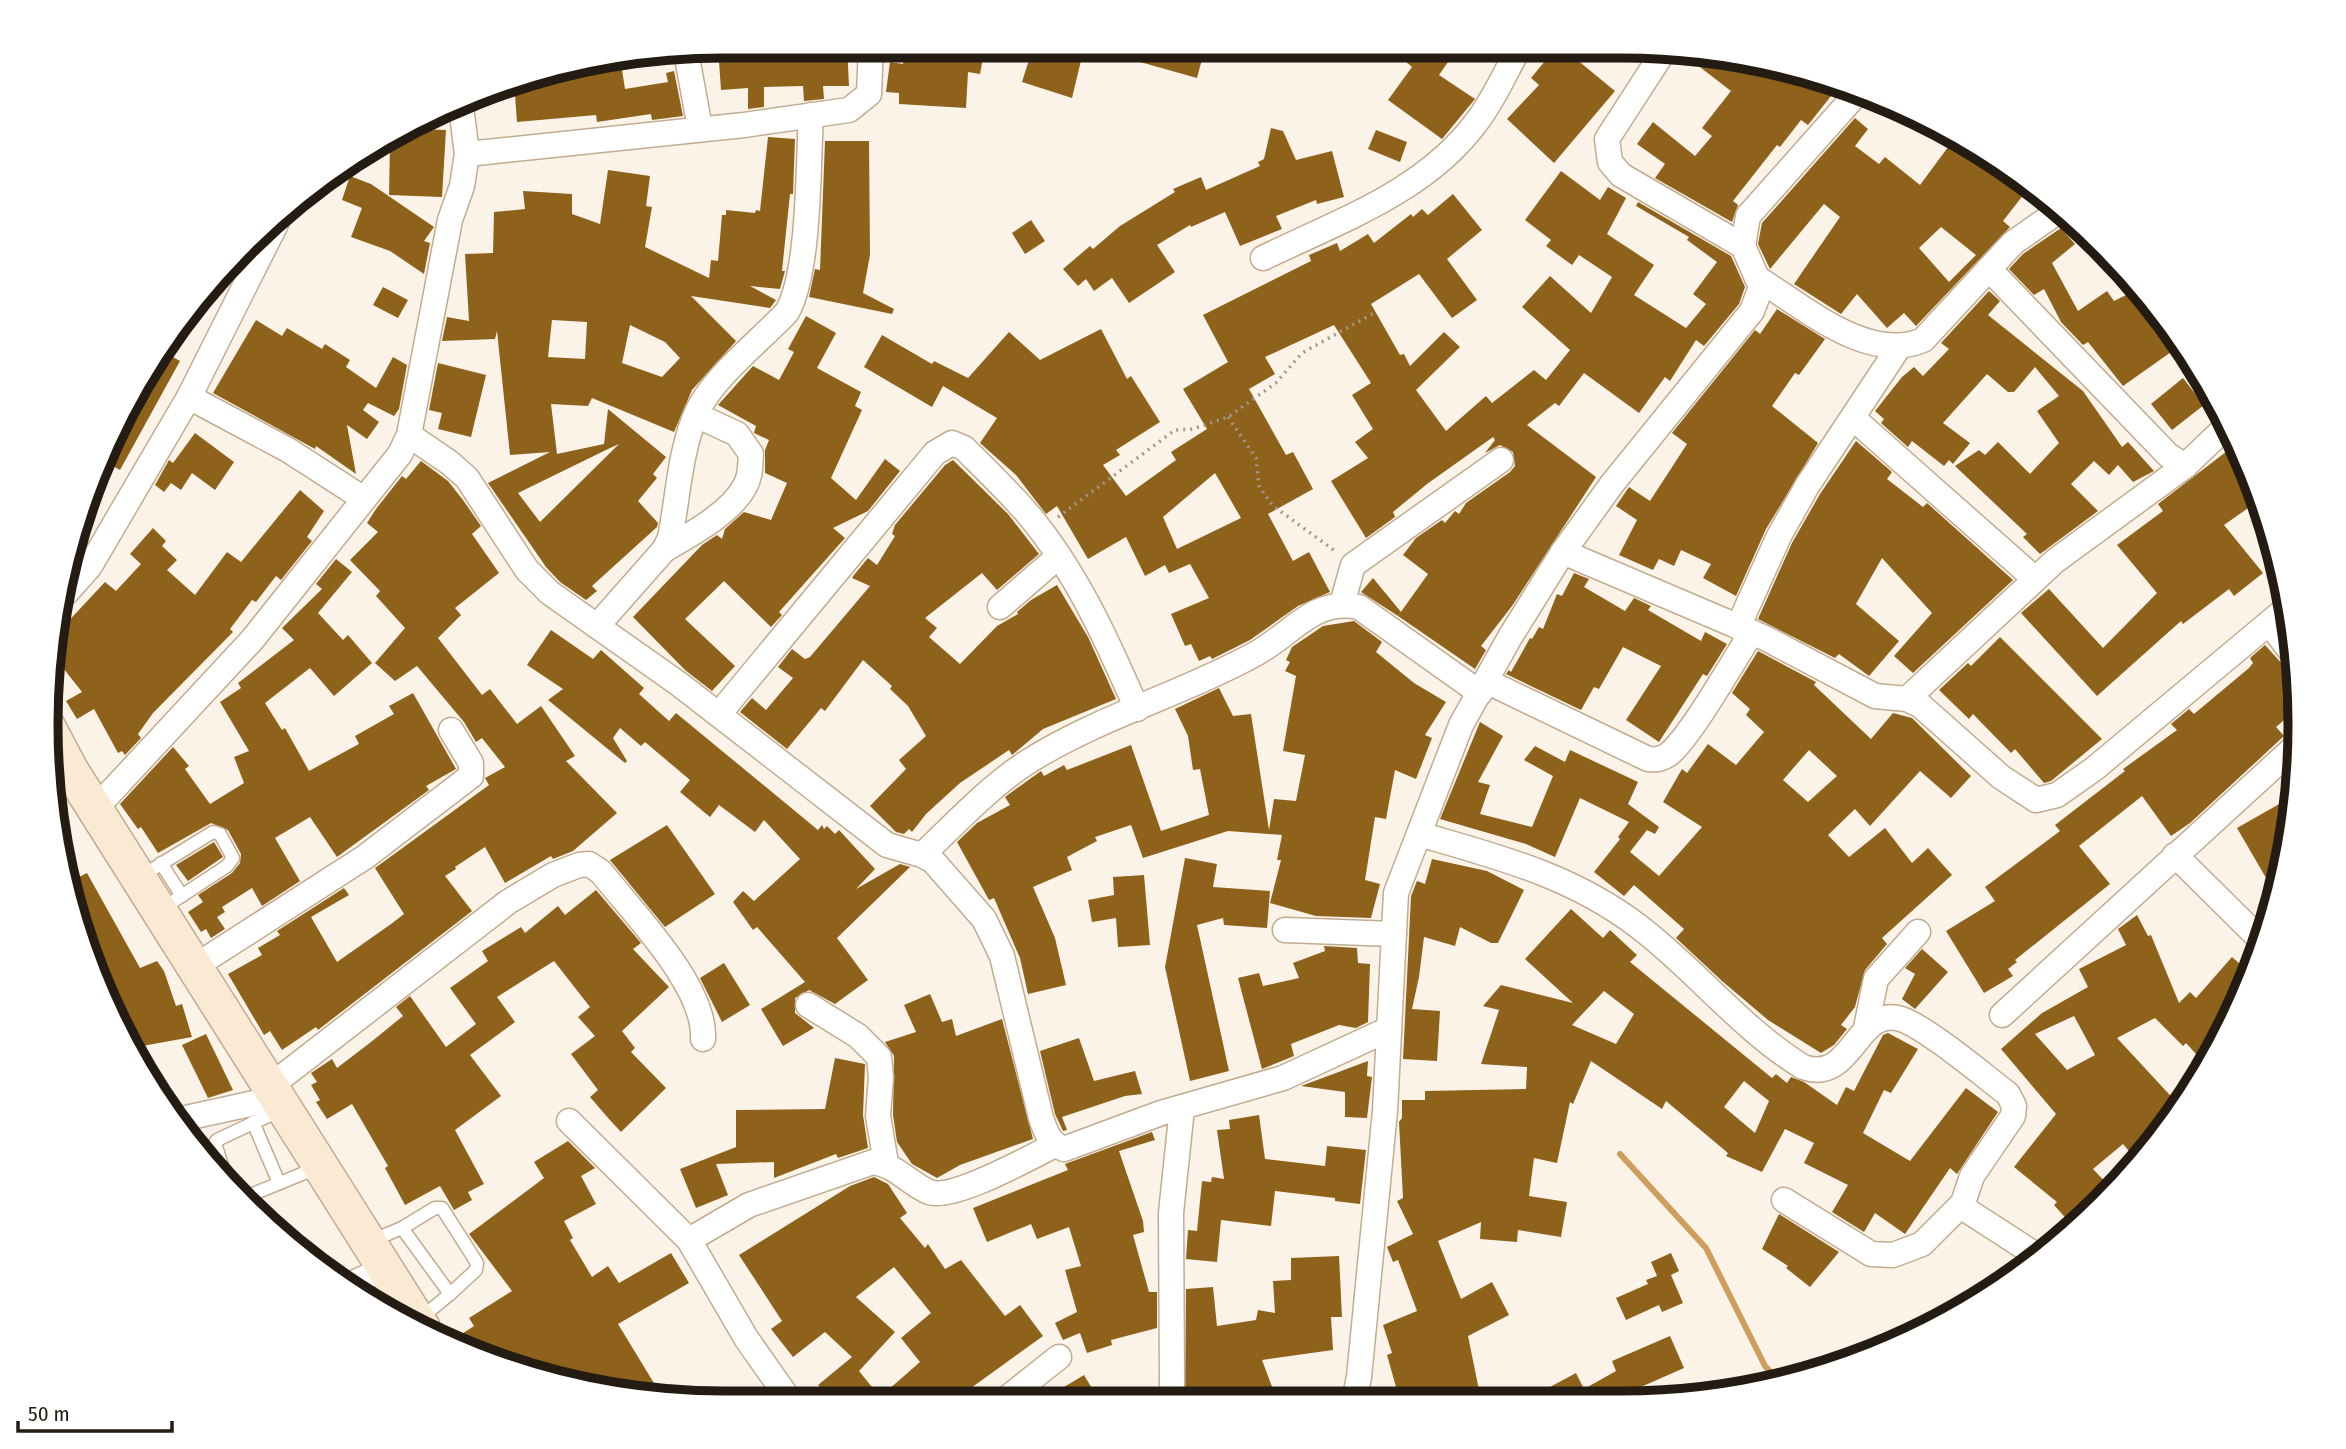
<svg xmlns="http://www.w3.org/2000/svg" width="2346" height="1449" font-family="'Fira Sans Condensed',sans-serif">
<rect width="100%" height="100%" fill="#fcf3e8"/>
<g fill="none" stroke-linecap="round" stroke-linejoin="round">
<polyline stroke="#ce9e5c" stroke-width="6" points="1620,1154 1706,1248 1765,1366 1778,1380"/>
</g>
<g fill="#8f621c" fill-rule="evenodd">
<polygon points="724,46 847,46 849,86 823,86 824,99 804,101 803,86 764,87 764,107 748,109 748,88 721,90 718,47"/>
<polygon points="906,47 985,47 980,74 968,72 966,108 899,104 899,93 886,92 890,62 903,64"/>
<polygon points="1033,47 1084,48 1072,98 1022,82"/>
<polygon points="1109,48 1205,48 1197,78 1108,53"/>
<polygon points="1391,49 1444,50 1439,56 1448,62 1439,75 1475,99 1442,139 1388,100 1412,67"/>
<polygon points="1554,50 1565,50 1615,91 1554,163 1507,119 1539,85 1531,78"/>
<polygon points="1679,51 1710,51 1839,86 1808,125 1801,120 1780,147 1777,145 1733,201 1738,205 1732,222 1655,178 1665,164 1637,144 1653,122 1695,156 1712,136 1702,128 1731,91"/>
<polygon points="621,63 625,89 668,82 666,73 674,71 683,116 652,120 651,114 597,122 596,115 517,122 514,81 590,74 589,68"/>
<path d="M1855 118 1868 129 1855 146 1879 164 1885 157 1920 185 1954 139 1996 163 2028 189 2003 221 2010 227 1916 326 1904 313 1887 328 1857 294 1841 314 1794 284 1840 217 1824 204 1770 269 1758 244 1762 223ZM1941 227 1976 255 1949 282 1919 248Z"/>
<polygon points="1271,128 1283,131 1296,160 1332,151 1344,197 1317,204 1316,200 1276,216 1282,229 1240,246 1225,212 1191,227 1190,225 1157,245 1175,272 1129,303 1112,278 1094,291 1086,279 1078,286 1063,269 1090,246 1093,249 1120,226 1175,192 1173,189 1201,177 1206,190 1260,166 1258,162 1264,159"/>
<polygon points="418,129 446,130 442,197 389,195 390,143"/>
<polygon points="1376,130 1407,142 1400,162 1368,149"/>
<path d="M768 137 795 139 793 194H790L782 271H785L780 289 750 286 776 300 770 308 691 296 736 341 692 390 674 432 592 398 588 406 551 404 557 454 604 444 608 409 666 457 653 474 657 478 638 501 658 523 657 527 592 586 597 591 586 600 560 582 546 567 488 483 550 452 510 455 497 331 495 339 442 341 447 317 469 321 465 254 493 253 494 212 525 209 523 191 572 194V214L600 224 608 170 650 176 646 206 652 207 645 247 709 278 711 260 718 261 722 215H726V210L755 213 756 210 760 211ZM552 320 587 322 585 359 548 357ZM630 325 665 342 680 358 662 377 622 363ZM619 444 540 522 518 493 608 449Z"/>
<polygon points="825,141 869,141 870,255 863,293 894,309 892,314 809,297 815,269 820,270"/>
<path d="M1561 171 1600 200 1608 187 1626 198 1607 234 1654 265 1634 295 1686 328 1706 304 1693 294 1717 262 1687 240 1689 237 1636 206 1638 202 1731 256 1745 287 1739 304 1704 346 1696 340 1670 381 1665 377 1639 413 1584 373 1559 406 1555 403 1527 425 1596 477 1512 606 1481 646 1486 650 1475 669 1398 616 1428 574 1403 555 1416 538 1442 520 1445 523 1455 511 1459 514 1466 503 1510 472 1515 466 1513 452 1500 445 1485 453 1495 440 1493 437 1427 484 1393 512 1395 517 1366 538 1331 481 1368 458 1355 442 1373 429 1352 395 1371 383 1334 325 1265 357 1275 374 1249 389 1286 455 1293 452 1313 489 1268 514 1293 561 1309 552 1330 592 1298 606 1250 640 1212 659 1210 656 1199 661 1191 644 1185 646 1171 614 1209 598 1190 564 1169 573 1165 565 1145 576 1126 537 1088 559 1057 506 1046 514 1016 475 980 443 997 418 943 386 932 407 864 367 882 335 932 364 934 361 968 378 1009 332 1040 360 1101 329 1127 379 1131 376 1160 422 1116 450 1120 455 1103 465 1126 496 1176 460 1171 452 1207 429 1183 389 1228 362 1203 315 1311 261 1309 255 1337 243 1340 251 1368 234 1374 243 1411 214 1413 217 1422 209 1428 215 1453 194 1482 230 1447 259 1477 300 1452 318 1419 274 1371 304 1400 355 1404 354 1410 366 1444 332 1460 347 1416 390 1446 431 1486 396 1492 403 1534 370 1546 380 1570 350 1522 307 1550 276 1591 313 1612 277 1579 255 1572 265 1546 246 1551 240 1525 220ZM1215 473 1241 518 1177 549 1163 517Z"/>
<polygon points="350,176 371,184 434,227 424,241 430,243 424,274 390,251 351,237 362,208 342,200"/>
<polygon points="1031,220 1045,241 1025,254 1012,233"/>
<polygon points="2061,228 2075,244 2052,263 2078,311 2107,291 2114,301 2140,288 2181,345 2123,386 2088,342 2083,345 2061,322 2044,289 2034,295 2009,269 2023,254"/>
<polygon points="383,287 408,300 398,318 373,305"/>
<polygon points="1989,291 2000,301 1988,315 2083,391 2122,447 2128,442 2154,471 2133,482 2118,465 2109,475 2094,461 2071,484 2098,511 2040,554 2023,537 2027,534 1955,466 1979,450 1985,455 1998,442 2030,474 2059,443 2037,411 2059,396 2035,367 2014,392 2008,392 1987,374 1943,423 1970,443 1953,464 1949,460 1944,466 1912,441 1908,447 1881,423 1884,419 1875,411 1902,377 1914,367 1923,376 1949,349 1941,343"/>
<polygon points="1777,309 1825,339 1799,375 1795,373 1772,406 1818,443 1766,529 1736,596 1703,578 1711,564 1681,550 1674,566 1659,559 1653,570 1619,555 1637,520 1616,506 1629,487 1650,501 1687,444 1672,433 1755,330 1760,334"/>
<polygon points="806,316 836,333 817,368 861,392 855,406 862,410 831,478 856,500 885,459 900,471 868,511 833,528 845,538 779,612 782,615 771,627 724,581 685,619 735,666 712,691 685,670 633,617 702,545 717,535 722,539 725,529 744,512 771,520 787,483 765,473 765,450 769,440 754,433 756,426 718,405 753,366 779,380 794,352 788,349"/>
<polygon points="256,320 282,336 287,328 322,349 325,344 350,360 346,367 376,388 393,357 407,365 399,409 394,416 368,403 363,410 379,422 367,439 347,425 356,474 316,446 315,449 213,393"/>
<polygon points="159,349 180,361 120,470 104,461"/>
<polygon points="438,363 486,375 471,437 438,429 442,413 429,410"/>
<polygon points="2183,378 2204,405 2172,430 2151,404"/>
<polygon points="195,433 234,462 215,490 192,473 181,490 171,483 164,492 155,485 169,460 173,463"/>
<polygon points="1856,441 1892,472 1887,479 1923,507 1927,503 2013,580 1913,673 1894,656 1932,613 1882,558 1856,604 1899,641 1869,676 1839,654 1835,658 1758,619 1792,543 1820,494"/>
<polygon points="2231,448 2250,475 2261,499 2224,525 2263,573 2234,596 2229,589 2183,624 2181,621 2097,696 2021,613 2049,589 2103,648 2157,593 2117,545 2163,511 2158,504"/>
<polygon points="953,460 1008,514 1039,554 997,590 982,573 925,618 937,628 929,637 960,664 997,626 1018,614 1017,612 1031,600 1057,585 1088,637 1116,699 1043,729 1012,755 1009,750 960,783 926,814 912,832 909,829 904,834 896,832 870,806 906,769 899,760 926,736 908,706 890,689 892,686 863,660 825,711 821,708 787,749 740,712 752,698 766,710 793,678 778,667 792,649 805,659 810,657 870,586 852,578 854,575 868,558 877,565 895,536 892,534 895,525 945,465"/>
<polygon points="421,461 448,481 463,500 481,526 472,534 499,573 455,608 461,615 438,638 482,695 490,689 517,724 541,706 575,756 566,761 617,813 573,851 553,859 551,856 505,883 485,847 455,867 456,869 445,876 472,911 318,1030 316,1027 282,1050 270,1031 264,1035 228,974 262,955 258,948 280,935 277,931 344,888 349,895 311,917 337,962 391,924 404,914 375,868 489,785 485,778 505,767 482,738 476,742 464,722 417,666 395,681 375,663 405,628 376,596 380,591 350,560 378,532 367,523 376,509 402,476 406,479"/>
<polygon points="300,490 324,511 307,537 312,541 281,580 276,576 256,602 252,600 230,629 233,632 153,713 138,734 141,738 125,755 122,751 118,753 94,709 77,719 66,701 82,692 56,659 61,629 105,582 116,591 141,564 130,554 153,528 166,541 162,546 177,560 167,570 195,595 227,552 241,562"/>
<polygon points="336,559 352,572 318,613 343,640 348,635 372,663 334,696 310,668 265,703 282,730 285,728 309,771 359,744 355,736 394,714 389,706 413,693 456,769 426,786 429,790 337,857 310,817 275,838 300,881 262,906 252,888 222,907 225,912 217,917 225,929 211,938 206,929 201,932 188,912 203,902 198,895 232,873 240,863 241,854 228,830 211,823 158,853 141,827 138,829 120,804 173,747 189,766 185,769 210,804 244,783 234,757 249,751 220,702 241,688 238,683 294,640 282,628 322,589 316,584"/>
<polygon points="1574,573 1589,579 1584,587 1625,611 1634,598 1651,606 1648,610 1701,641 1705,632 1727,644 1707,676 1703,674 1659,742 1626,720 1661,666 1623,647 1599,689 1594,687 1581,710 1506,674 1509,670 1511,672 1530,638 1532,639 1539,627 1543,629 1557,594 1562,596"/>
<polygon points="1373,578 1401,612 1398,616 1361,592"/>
<polygon points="1354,621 1382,642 1376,652 1414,683 1446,702 1425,735 1432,738 1416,779 1395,770 1386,819 1375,817 1365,880 1380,884 1371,918 1316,916 1270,903 1281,860 1277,860 1282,835 1228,831 1143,858 1131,825 1095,837 1097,841 1067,857 1072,870 1033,887 1055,938 1066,985 1028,994 1020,958 994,898 989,900 957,842 977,823 1010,805 1005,797 1041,771 1044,776 1064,765 1067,770 1131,745 1161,831 1209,815 1200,769 1193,770 1188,736 1175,709 1219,688 1233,716 1251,714 1269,830 1274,799 1296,801 1305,755 1283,751 1296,676 1285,671 1290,662 1286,660 1292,647 1323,626"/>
<polygon points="551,630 593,659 601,650 644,688 639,694 669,721 676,713 818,830 822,825 824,829 827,826 835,834 839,830 875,869 856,889 900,864 910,867 837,938 868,980 835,1004 809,990 795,998 795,1013 814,1028 783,1046 761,1009 805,982 757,927 753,930 733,902 743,891 754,901 800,859 764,820 755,832 719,805 710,817 680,792 690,780 645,742 641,746 620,728 613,738 627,761 625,763 548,700 563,689 527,665"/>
<polygon points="2000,637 2102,739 2051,781 2044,783 2015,749 2011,753 1973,714 1969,719 1939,690 1968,663 1971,666"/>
<polygon points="2265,645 2284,666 2296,672 2297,709 2276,727 2284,736 2190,823 2171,836 2142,796 2079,846 2110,884 2015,960 2017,962 2008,969 2013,976 1984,993 1946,931 1995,901 1985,887 2060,831 2055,825 2125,771 2123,769 2177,730 2171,724 2189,709 2194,714 2249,668 2253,663 2250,658"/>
<path d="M1758 651 1816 682 1814 685 1871 739 1893 713 1912 718 1971 776 1951 798 1920 771 1870 826 1855 809 1828 835 1849 857 1885 828 1912 863 1928 848 1952 875 1882 938 1887 944 1865 970 1855 1007 1841 1025 1847 1029 1834 1045 1821 1053 1768 1020 1722 981 1676 938 1684 929 1634 885 1624 896 1594 872 1620 839 1618 837 1629 822 1580 798 1555 857 1526 844 1440 819 1480 722 1503 736 1478 782 1490 785 1480 814 1532 827 1553 776 1524 760 1535 746 1565 762 1570 750 1638 782 1628 804 1659 827 1655 834 1647 830 1630 852 1659 876 1702 827 1663 802 1682 769 1687 773 1708 744 1736 765 1764 732 1746 715 1750 709 1732 693ZM1809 750 1837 776 1808 802 1783 780Z"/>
<polygon points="2295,795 2281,876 2269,883 2237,828"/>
<polygon points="667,825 715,894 665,927 610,860"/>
<polygon points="214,842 223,857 188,881 176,865"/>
<polygon points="1185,858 1217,864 1213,887 1270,891 1267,928 1224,925 1223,918 1197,925 1229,1071 1190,1081 1165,967"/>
<polygon points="1432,859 1487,871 1524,890 1498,943 1491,943 1460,927 1455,946 1424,937 1419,977 1412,1009 1440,1011 1437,1061 1403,1059 1411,896 1417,881 1425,884"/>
<polygon points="87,873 140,968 157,961 164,971 176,1006 182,1004 192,1037 137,1047 124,1010 116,1013 81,942 71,881"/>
<polygon points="1144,875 1150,945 1118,947 1116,918 1092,922 1088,900 1114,895 1113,877"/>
<polygon points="596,890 641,943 633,949 669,987 622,1031 635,1048 631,1052 666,1088 621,1132 609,1119 590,1097 598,1090 571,1054 595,1036 578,1017 590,1007 554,961 497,997 515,1022 470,1055 501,1096 455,1130 484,1184 468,1192 472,1200 454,1210 440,1186 405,1205 385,1168 388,1166 352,1104 327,1119 316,1102 320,1100 311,1085 317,1082 311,1073 332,1059 337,1068 371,1042 403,1016 396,1007 410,996 446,1047 476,1024 450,988 488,961 482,951 521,927 525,933 558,906 565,915"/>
<path d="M1571 909 1603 938 1610 930 1637 955 1630 962 1772 1078 1776 1074 1787 1083 1791 1077 1804 1082 1837 1105 1846 1087 1854 1091 1883 1035 1888 1033 1918 1049 1891 1093 1884 1090 1863 1133 1910 1161 1966 1088 1998 1112 1957 1174 1950 1168 1905 1234 1875 1213 1864 1232 1832 1212 1848 1185 1804 1163 1814 1143 1785 1129 1762 1172 1726 1156 1728 1153 1666 1101 1662 1109 1591 1061 1573 1104 1570 1102 1557 1163 1534 1158 1529 1196 1567 1202 1561 1237 1518 1230 1517 1242 1480 1239 1481 1222 1438 1241 1461 1299 1492 1282 1509 1315 1468 1336 1479 1390 1446 1396 1448 1401H1400L1387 1355 1392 1353 1383 1325 1417 1311 1398 1260 1393 1262 1387 1247 1413 1234 1397 1201 1403 1198 1399 1122 1402 1118V1100H1425V1091L1526 1089 1527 1067 1481 1064 1499 1010 1483 1006 1501 985 1573 1003 1525 959ZM1604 991 1634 1014 1616 1044 1572 1025ZM1744 1081 1769 1101 1755 1133 1724 1107Z"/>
<path d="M2137 915 2148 936 2151 935 2179 1003 2190 992 2196 998 2232 957 2250 973 2236 1010 2225 1022 2229 1027 2206 1065 2186 1043 2183 1046 2155 1018 2117 1038 2180 1106 2160 1138 2138 1162 2123 1144 2093 1169 2112 1189 2071 1224 2054 1205 2057 1202 2014 1167 2056 1114 2001 1049 2042 1013 2088 987 2079 969 2126 945 2118 929ZM2074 1016 2095 1055 2067 1070 2035 1034Z"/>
<polygon points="1324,946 1357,948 1358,963 1370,964 1368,1022 1356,1028 1339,1025 1291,1044 1294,1056 1262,1069 1238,978 1259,973 1263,986 1299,978 1293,963 1325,951"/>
<polygon points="1922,949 1948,972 1915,1009 1902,999 1915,974 1905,968"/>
<polygon points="724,963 750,1005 722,1022 700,978"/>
<polygon points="930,994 942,1022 952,1019 956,1036 1002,1019 1033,1139 960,1165 937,1178 912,1164 897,1142 893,1115 894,1056 885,1042 916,1032 904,1005"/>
<polygon points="206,1034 233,1090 208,1098 182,1045"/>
<polygon points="1079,1038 1094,1081 1135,1071 1142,1094 1125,1096 1062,1117 1067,1130 1063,1131 1055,1114 1040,1051"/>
<polygon points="835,1058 865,1064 863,1115 868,1148 838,1158 836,1154 774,1178 774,1162 716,1164 728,1195 696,1208 680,1169 736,1147 736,1110 825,1109"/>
<polygon points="1368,1061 1367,1076 1372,1077 1367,1118 1345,1117 1345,1092 1301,1086"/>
<polygon points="1259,1115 1265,1159 1325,1166 1327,1146 1366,1150 1360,1204 1335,1201 1335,1198 1275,1191 1271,1226 1221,1220 1217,1262 1186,1259 1188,1230 1197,1231 1202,1181 1211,1182 1212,1177 1224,1179 1217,1130 1230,1129 1229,1120"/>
<polygon points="1152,1132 1155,1140 1119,1151 1143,1221 1144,1232 1133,1235 1149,1292 1157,1292 1157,1328 1111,1340 1112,1345 1087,1353 1080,1333 1063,1340 1055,1323 1077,1312 1065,1270 1081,1266 1069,1227 1037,1239 1031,1224 987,1242 973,1208 1068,1170 1065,1164"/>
<polygon points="568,1141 595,1168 581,1176 596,1204 564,1221 573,1238 570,1240 592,1277 608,1266 619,1283 671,1253 689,1283 618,1324 663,1398 636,1398 465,1352 454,1339 474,1326 469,1318 512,1291 469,1234 544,1178 534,1162"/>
<path d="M874 1177 888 1184 907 1213 900 1218 925 1248 928 1244 945 1269 961 1260 1005 1316 1020 1305 1043 1336 971 1388 979 1399H829L818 1385 852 1357 825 1332 793 1357 771 1329 782 1321 739 1255 850 1186ZM894 1267 931 1313 901 1338 920 1362 880 1397 859 1371 895 1332 856 1297Z"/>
<polygon points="1779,1214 1839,1252 1810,1287 1786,1268 1788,1266 1762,1249"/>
<polygon points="1671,1253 1679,1271 1671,1275 1683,1303 1662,1312 1659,1305 1626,1320 1616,1298 1648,1284 1646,1280 1657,1276 1651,1262"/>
<polygon points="1339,1256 1342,1317 1331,1317 1333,1350 1262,1360 1277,1400 1185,1400 1186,1289 1213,1287 1217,1326 1256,1320 1258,1310 1275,1313 1273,1281 1291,1280 1291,1258"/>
<polygon points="1670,1336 1684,1368 1607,1402 1524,1401 1576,1373 1584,1389 1616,1371 1612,1361"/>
<polygon points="1084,1375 1099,1400 1044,1399"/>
</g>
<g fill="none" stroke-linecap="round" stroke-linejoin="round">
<defs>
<g id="lane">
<polyline points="161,863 182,896"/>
<polyline points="140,877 213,832 220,834 233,858 227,866 160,910"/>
<polyline points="253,1122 279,1183"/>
<polyline points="223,1169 215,1143 217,1140 283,1109"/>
<polyline points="248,1196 319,1167"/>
<polyline points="402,1228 435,1208 442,1208 477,1263 476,1270 450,1294"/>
<polyline points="371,1241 402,1228 450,1294 421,1318"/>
</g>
<g id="street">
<polyline points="1664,51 1607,139 1610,162 1621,175 1743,246"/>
<polyline points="686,52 700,128"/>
<polyline points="461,106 467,154"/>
<path d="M1263 258C1339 221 1427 191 1478 120 1494 99 1505 73 1518 50"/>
<polyline points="1989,269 2168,455 2185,466 2228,425"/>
<path d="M1757 278C1803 306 1868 364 1923 340L2013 243 2060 210"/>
<polyline points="189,397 288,450 364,499"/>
<polyline points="1853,418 2035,579"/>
<path d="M409 435 450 463 467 478 527 570 550 593 679 684 887 845 922 855 933 861 984 919 1002 956 1041 1118C1046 1132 1049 1143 1064 1149L1161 1113 1283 1078 1389 1029"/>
<path d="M664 550C690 535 731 513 745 486 751 476 750 465 751 454L737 434 696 415"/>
<polyline points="1563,552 1765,638 1875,696 1907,699 1920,705 2001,777 2036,800 2057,795 2094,769 2288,607"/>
<polyline points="67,592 90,566 189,397 276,224"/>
<polyline points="1342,604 1353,565 1501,460"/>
<polyline points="1000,607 1059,556"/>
<polyline points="2270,624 2295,657"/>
<path d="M597 626 664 550 670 538C678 498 680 449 697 412 713 377 760 341 787 312 810 272 808 165 811 115"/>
<polyline points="1738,627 1779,536 1807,486 1899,347"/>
<path d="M1486 681 1648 759C1657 760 1662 759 1669 754 1691 736 1734 660 1752 632"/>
<polyline points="1907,699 2055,561 2185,466"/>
<path d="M719 714 935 453 952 443 964 448C985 469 1007 490 1027 513 1076 571 1107 640 1137 709"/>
<polyline points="95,809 252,640 400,454 409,435 450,220 462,186 467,154 744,125 849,110 869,94 871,46"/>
<path d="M1419 834C1498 857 1571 875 1638 926 1695 969 1741 1029 1803 1067 1853 1085 1856 1005 1901 1019 1926 1027 1984 1076 2008 1094L2014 1106 2013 1116 1972 1176 1963 1203 1968 1211 2039 1257"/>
<path d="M922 855C955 824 988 788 1026 763 1098 717 1183 694 1257 653 1294 632 1314 598 1359 607L1480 693"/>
<polyline points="2175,855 2262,941"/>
<polyline points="1285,930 1394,934"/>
<polyline points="194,967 365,857 471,776 471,763 451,730"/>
<polyline points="808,1005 858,1036 879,1057 881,1077 878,1116 886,1163"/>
<polyline points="2002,1015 2298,744"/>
<polyline points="1866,1028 1876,979 1918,932"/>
<path d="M269 1087 508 902 553 875 579 865 589 864 601 872C633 913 706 986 703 1039"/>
<polyline points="177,1120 277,1098"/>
<polyline points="569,1121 689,1240 746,1338 788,1398"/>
<polyline points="1784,1200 1871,1254 1893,1255 1922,1244 1963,1203"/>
<path d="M689 1240 749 1205 873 1162C896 1165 908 1183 929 1192 952 1201 1031 1157 1055 1145"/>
<polyline points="349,1285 384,1269"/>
<polyline points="1172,1384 1171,1213 1182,1108"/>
<polyline points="1006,1399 1059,1357"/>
<polyline points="1354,1401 1359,1377 1385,1111 1396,893 1461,725 1510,637 1563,552 1612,484 1752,311 1761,287 1743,246 1748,216 1859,91"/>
</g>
<polyline id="secondary" points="46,724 71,771 422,1327"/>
</defs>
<use href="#lane" stroke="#c1ac91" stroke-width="15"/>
<use href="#street" stroke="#c1ac91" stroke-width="27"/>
<use href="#secondary" stroke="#c1ac91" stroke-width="38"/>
<g stroke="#a1988d" stroke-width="3.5" stroke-dasharray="2 5" stroke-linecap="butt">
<polyline points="1228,417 1256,458 1259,486 1272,505 1335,551"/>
<polyline points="1058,517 1175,430 1193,429 1228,417 1276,383 1302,353 1374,313"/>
</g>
<use href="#lane" stroke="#fff" stroke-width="12"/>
<use href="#street" stroke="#fff" stroke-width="24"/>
<use href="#secondary" stroke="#faead3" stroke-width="35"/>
</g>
<path d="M0 0H2346V1449H0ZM724 58H1622A666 666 0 0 1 2288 724V725A666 666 0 0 1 1622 1391H724A666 666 0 0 1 58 725V724A666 666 0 0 1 724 58Z" fill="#fff" fill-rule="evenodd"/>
<path fill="none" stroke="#241c12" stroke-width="9" d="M724 58H1622A666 666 0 0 1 2288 724V725A666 666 0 0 1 1622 1391H724A666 666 0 0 1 58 725V724A666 666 0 0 1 724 58Z"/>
<path d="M18 1421v10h154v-10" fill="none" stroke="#241c12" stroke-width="3.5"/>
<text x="28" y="1421" font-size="21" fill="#241c12" stroke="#ffffff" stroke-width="5" paint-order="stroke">50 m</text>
</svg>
